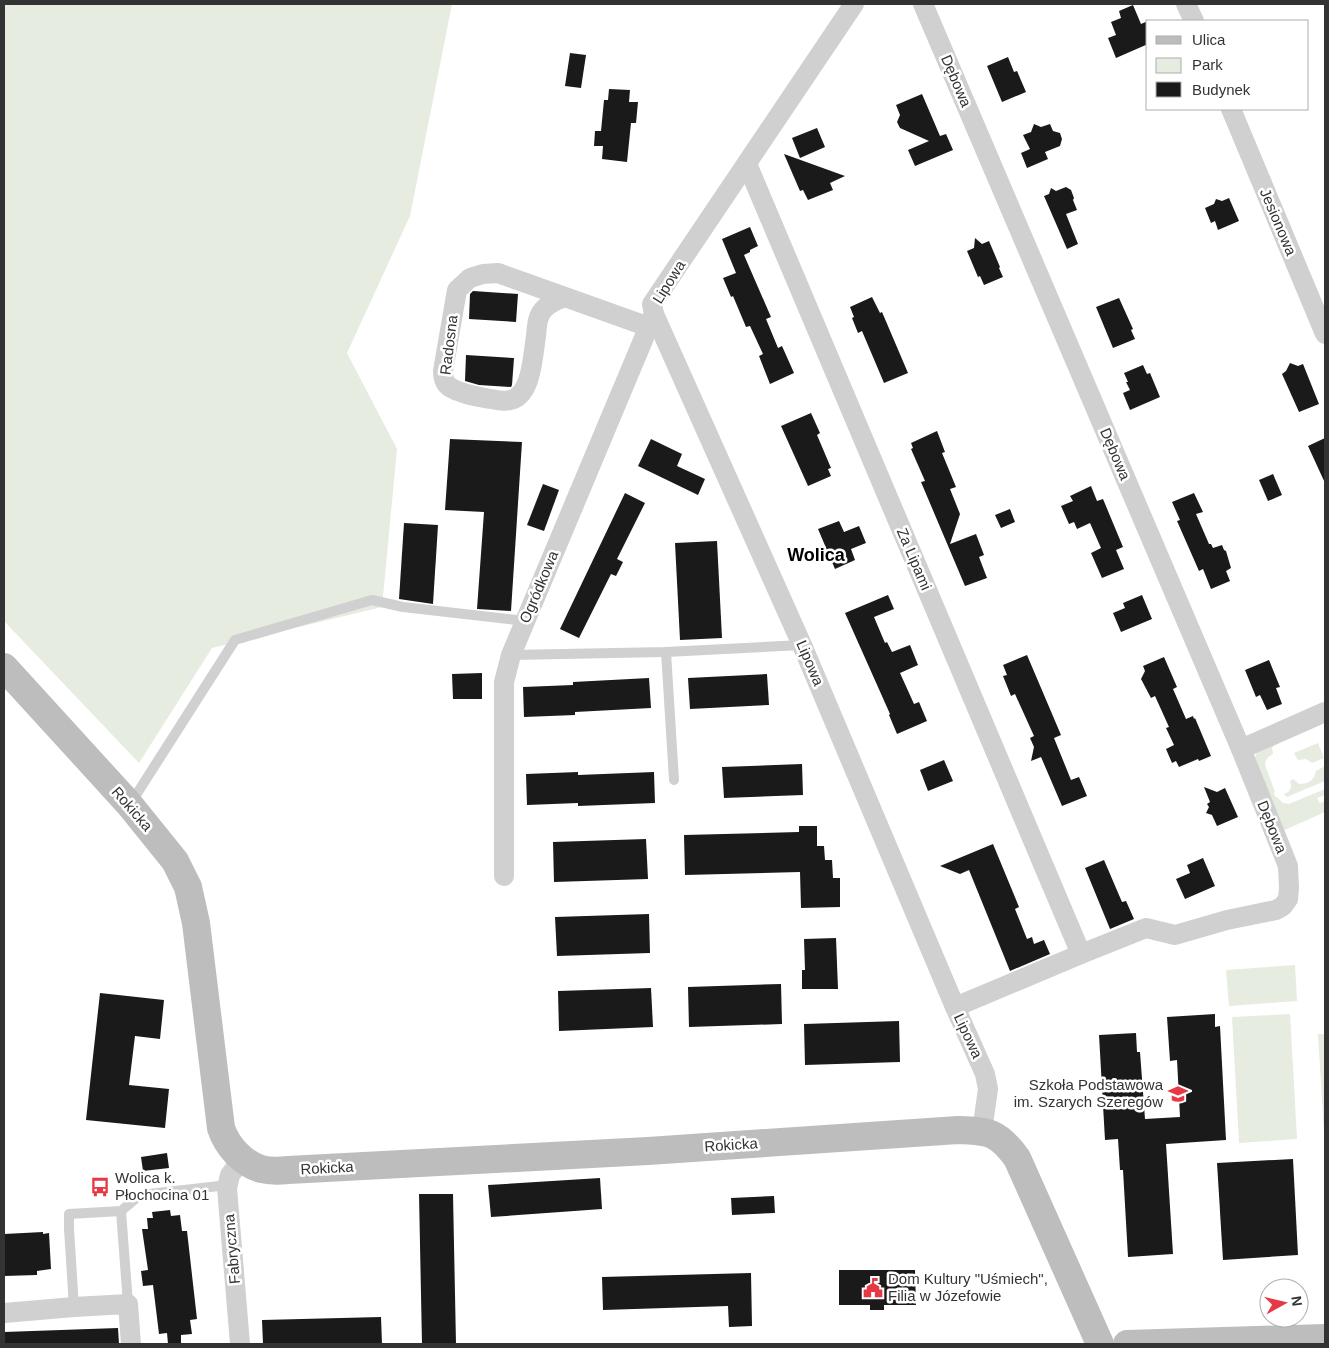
<svg xmlns="http://www.w3.org/2000/svg" width="1329" height="1348" font-family="Helvetica,sans-serif">
<rect width="100%" height="100%" fill="#fff"/>
<g fill="#e6ecdf">
<polygon points="4,4 452,4 410,216 347,353 397,449 382,607 212,648 139,763 4,621"/>
<polygon points="1318,743 1324,758 1312,763 1306,759 1298,760 1294,753"/>
<path d="M1274 745 1272 748 1273 754C1268 757 1266 759 1265 765L1275 792H1274L1275 797H1277L1283 803 1289 804 1325 789V795L1317 798 1320 803 1325 801V812L1280 832 1254 760 1258 750Z"/>
<path d="M1325 766V781L1289 796 1287 797 1284 794C1291 792 1292 787 1290 781L1293 779 1299 784C1309 784 1314 780 1316 771Z"/>
<polygon points="1295,965 1297,1001 1229,1006 1226,970"/>
<polygon points="1290,1014 1297,1139 1239,1143 1232,1017"/>
<polygon points="1318,1034 1325,1034 1325,1151"/>
</g>
<g fill="#1a1a1a">
<polygon points="1133,5 1141,24 1148,21 1148,44 1116,58 1108,38 1116,35 1111,22 1121,18 1119,11"/>
<polygon points="570,53 586,55 581,88 565,86"/>
<polygon points="1008,57 1014,72 1017,71 1026,92 1002,102 987,66"/>
<polygon points="609,89 630,90 629,102 638,102 636,123 631,123 627,162 602,159 603,146 594,146 595,131 601,131 604,100 608,100"/>
<polygon points="922,94 940,136 946,134 953,150 915,166 908,150 929,141 900,128 897,122 900,115 896,105"/>
<polygon points="1034,124 1041,127 1050,124 1053,131 1060,133 1062,139 1060,146 1045,152 1048,159 1027,168 1021,153 1030,149 1023,135 1031,132"/>
<polygon points="817,128 825,147 800,158 792,138"/>
<polygon points="784,154 845,176 830,183 833,190 808,200 803,190 800,191"/>
<polygon points="1066,187 1071,190 1074,198 1073,200 1077,210 1066,214 1078,244 1067,249 1044,196 1049,194 1051,188 1056,191"/>
<polygon points="1229,198 1239,221 1218,230 1215,221 1211,223 1205,208 1214,204 1216,199 1222,201"/>
<polygon points="750,227 758,246 750,250 750,252 744,255 771,317 766,319 778,348 782,346 794,373 770,384 759,356 763,354 750,326 746,327 733,296 731,297 723,278 736,273 722,239"/>
<polygon points="975,238 982,244 989,241 1000,267 999,268 1003,277 984,285 980,276 978,277 967,251 974,248"/>
<polygon points="473,291 518,294 516,322 469,319 470,294"/>
<polygon points="872,297 880,313 882,312 908,373 884,383 862,331 858,333 852,318 854,317 850,307"/>
<polygon points="1119,298 1133,329 1131,330 1135,339 1113,348 1096,307"/>
<polygon points="466,355 514,358 512,385 511,387 479,385 465,381"/>
<polygon points="1290,363 1298,366 1303,364 1319,404 1299,412 1282,374 1286,371"/>
<polygon points="1143,365 1147,374 1150,373 1160,397 1130,410 1123,393 1130,390 1126,382 1128,382 1124,373"/>
<polygon points="811,413 820,433 817,435 831,468 828,469 831,476 808,486 781,426"/>
<polygon points="937,431 945,452 942,453 956,487 950,489 960,514 950,544 976,534 984,555 979,557 987,578 965,586 921,482 925,481 911,449 913,448 911,443"/>
<polygon points="1325,438 1325,483 1308,446"/>
<polygon points="450,439 522,442 511,611 477,609 484,512 445,510"/>
<polygon points="651,439 682,454 677,466 705,479 698,495 638,466"/>
<polygon points="1273,474 1282,495 1268,501 1259,480"/>
<polygon points="543,484 559,490 544,531 527,525"/>
<polygon points="1091,486 1097,501 1103,499 1123,547 1116,550 1124,569 1102,578 1091,553 1101,548 1090,523 1077,529 1074,522 1069,524 1061,506 1073,501 1070,496"/>
<polygon points="625,493 645,503 617,559 623,562 616,576 611,574 579,638 560,629"/>
<polygon points="1194,493 1203,512 1196,514 1209,544 1211,544 1213,548 1222,545 1224,550 1226,551 1231,568 1226,571 1230,581 1211,589 1203,569 1199,571 1177,521 1180,520 1172,502"/>
<polygon points="1010,509 1015,522 1001,528 995,515"/>
<polygon points="839,521 844,532 859,526 866,543 851,549 855,560 835,569 818,529"/>
<polygon points="404,523 438,525 433,604 399,599"/>
<polygon points="717,541 722,638 680,640 675,543"/>
<polygon points="888,595 894,609 874,617 885,643 887,642 892,652 910,645 918,665 900,673 914,704 919,702 927,721 897,734 889,715 890,714 845,613"/>
<polygon points="1142,595 1152,619 1121,632 1113,613 1125,608 1123,603"/>
<polygon points="1027,655 1061,735 1054,738 1071,780 1079,777 1087,796 1062,806 1041,757 1031,761 1034,747 1030,738 1034,736 1015,694 1011,696 1003,676 1007,675 1003,665"/>
<polygon points="1164,657 1177,687 1173,689 1186,719 1193,716 1194,719 1195,718 1211,756 1199,761 1198,759 1179,767 1176,761 1172,763 1166,749 1174,745 1166,728 1169,727 1155,696 1151,698 1141,679 1145,671 1143,666"/>
<polygon points="1269,660 1280,687 1276,688 1282,704 1267,710 1260,695 1256,697 1245,670"/>
<polygon points="482,673 482,699 453,699 452,674"/>
<polygon points="767,674 769,705 690,709 688,678"/>
<polygon points="649,678 651,708 575,712 575,715 524,717 523,687 573,685 573,682"/>
<polygon points="944,760 953,781 928,791 920,770"/>
<polygon points="802,764 803,795 724,798 722,767"/>
<polygon points="578,772 578,775 654,772 655,803 578,806 578,803 527,805 526,774"/>
<polygon points="1204,787 1217,792 1225,788 1238,817 1217,826 1212,815 1206,813 1209,807 1207,804 1210,802"/>
<polygon points="799,826 817,826 817,846 824,846 825,860 832,860 833,878 840,878 840,907 801,908 800,872 685,875 684,835 799,832"/>
<polygon points="646,839 648,879 554,882 553,842"/>
<polygon points="993,844 1019,907 1015,909 1027,939 1032,937 1034,944 1044,940 1050,954 1010,971 969,870 960,874 940,866"/>
<polygon points="1203,858 1215,886 1185,899 1176,879 1190,873 1187,865"/>
<polygon points="1104,860 1122,902 1126,901 1134,919 1110,929 1085,868"/>
<polygon points="649,914 650,953 557,956 555,917"/>
<polygon points="836,938 838,989 802,989 802,970 805,970 804,939"/>
<polygon points="781,984 782,1024 689,1027 688,987"/>
<polygon points="651,988 653,1027 559,1031 558,991"/>
<polygon points="100,993 164,1000 160,1039 135,1036 129,1085 169,1089 165,1128 86,1120"/>
<polygon points="1215,1014 1215,1027 1220,1026 1226,1140 1166,1144 1173,1254 1128,1257 1123,1170 1120,1170 1118,1139 1105,1140 1099,1035 1136,1033 1137,1052 1140,1052 1145,1119 1180,1117 1177,1060 1170,1061 1167,1017"/>
<polygon points="899,1021 900,1062 805,1065 804,1024"/>
<polygon points="167,1153 169,1168 143,1171 141,1157"/>
<polygon points="1293,1159 1298,1255 1223,1260 1217,1163"/>
<polygon points="600,1178 602,1209 491,1217 488,1185"/>
<polygon points="419,1194 453,1194 456,1344 422,1344"/>
<polygon points="774,1196 775,1213 732,1215 731,1198"/>
<polygon points="170,1210 171,1216 180,1215 182,1231 187,1231 197,1319 190,1320 192,1334 181,1335 181,1344 168,1344 167,1333 159,1334 153,1285 143,1286 141,1271 148,1270 142,1229 148,1229 147,1218 153,1218 152,1212"/>
<polygon points="43,1232 43,1234 49,1233 51,1269 37,1271 37,1275 4,1276 4,1234"/>
<polygon points="839,1270 915,1270 916,1305 884,1305 884,1310 870,1310 870,1305 839,1305"/>
<polygon points="751,1273 752,1326 729,1327 728,1306 603,1310 602,1277"/>
<polygon points="381,1317 382,1344 263,1344 262,1320"/>
<polygon points="118,1328 119,1344 4,1344 4,1332"/>
</g>
<g fill="none" stroke-linecap="round" stroke-linejoin="round">
<g stroke="#d0d0d0" stroke-width="10">
<polyline points="666,652 674,780"/>
<polyline points="511,655 666,652 802,645"/>
<polyline points="130,803 136,795 235,640 372,600 403,607 525,621"/>
<polyline points="121,1211 128,1304"/>
<polyline points="74,1307 69,1229 69,1214 121,1211 140,1195 228,1185"/>
</g>
<g stroke="#d0d0d0" stroke-width="20">
<polyline points="854,4 652,304 654,314 802,645 955,1007 985,1074 988,1089 982,1131"/>
<polyline points="923,4 1241,749 1288,866 1289,888 1288,899 1283,906 1276,910 1227,920 1175,935 1146,928 1081,954 955,1007"/>
<polyline points="1186,4 1194,21"/>
<polyline points="1231,109 1325,334"/>
<polyline points="747,164 1081,954"/>
<path d="M565 297C558 300 551 302 545 308 537 315 537 326 536 336 533 354 532 396 510 400 504 402 496 400 491 399 480 397 470 396 461 392 448 388 443 384 443 371L457 290 470 278 483 274 498 273 649 327"/>
<polyline points="1241,749 1325,712"/>
<polyline points="504,876 504,682 511,655 654,314"/>
<polyline points="4,1313 74,1307 128,1304 131,1344"/>
<polyline points="240,1344 227,1188 230,1175 243,1158"/>
</g>
<g stroke="#bdbdbd" stroke-width="28">
<path d="M4 667 129 804 175 861 188 887 196 923 221 1128C227 1146 242 1163 261 1169 269 1171 279 1171 288 1170L648 1151 958 1130C989 1131 998 1132 1017 1158L1100 1344"/>
<polyline points="1127,1344 1325,1338"/>
</g>
</g>
<defs>
<symbol id="school-bare" viewBox="-9 -9 18 18"><path d="M0-5L7-2L0 1L-7-2ZM-4 1L0 2.5L4 1V4Q0 6-4 4Z" fill="#e63946" stroke="#fff" stroke-width="2.5" paint-order="stroke"/></symbol>
<symbol id="bus-bare" viewBox="-9 -9 18 18"><path d="M-5-6H5V4H4V6H2V4H-2V6H-4V4H-5ZM-3.5-4V0h7V-4ZM-3.5 1.2v1.5H-2V1.2ZM2 1.2v1.5H3.5V1.2Z" fill="#e63946" stroke="#fff" stroke-width="2.5" paint-order="stroke"/></symbol>
<symbol id="civic-bare" viewBox="-9 -9 18 18"><path d="M-.6-6.5H3V-4.5H.6V-3L4-1V1h2V6H-6V1h2V-1L-.6-3ZM-1.2 2.5V6h2.4V2.5Z" fill="#e63946" stroke="#fff" stroke-width="2.5" paint-order="stroke"/></symbol>
</defs>
<g fill-rule="evenodd">
<use href="#school-bare" x="1164" y="1080" width="28" height="28"/>
<use href="#bus-bare" x="86" y="1173" width="28" height="28"/>
<use href="#civic-bare" x="859" y="1274" width="28" height="28"/>
</g>
<g text-anchor="middle" stroke-width="5" stroke-linejoin="round" paint-order="stroke">
<g font-size="15" fill="#333" stroke="#fff">
<text transform="translate(956 81) rotate(67)" y="5">Dębowa</text>
<text transform="translate(1278 222) rotate(67)" y="5">Jesionowa</text>
<text transform="translate(669 282) rotate(-58)" y="5">Lipowa</text>
<text transform="translate(449 345) rotate(-83)" y="5">Radosna</text>
<text transform="translate(1115 454) rotate(67)" y="5">Dębowa</text>
<text transform="translate(914 559) rotate(67)" y="5">Za Lipami</text>
<text transform="translate(539 587) rotate(-67)" y="5">Ogródkowa</text>
<text transform="translate(810 663) rotate(67)" y="5">Lipowa</text>
<text transform="translate(132 809) rotate(49)" y="5">Rokicka</text>
<text transform="translate(1272 827) rotate(68)" y="5">Dębowa</text>
<text transform="translate(968 1036) rotate(65)" y="5">Lipowa</text>
<text transform="translate(731 1145) rotate(-4)" y="5">Rokicka</text>
<text transform="translate(327 1168) rotate(-3)" y="5">Rokicka</text>
<text transform="translate(232 1249) rotate(-95)" y="5">Fabryczna</text>
</g>
<g font-size="15" fill="#333" stroke="#fff" text-anchor="start">
<text x="1163" y="1090" text-anchor="end">Szkoła Podstawowa<tspan x="1163" dy="17">im. Szarych Szeregów</tspan></text>
<text x="115" y="1183">Wolica k.<tspan x="115" dy="17">Płochocina 01</tspan></text>
<text x="888" y="1284">Dom Kultury "Uśmiech",<tspan x="888" dy="17">Filia w Józefowie</tspan></text>
</g>
<g font-size="18" font-weight="bold" fill="#000" stroke="#fff">
<text x="816" y="561">Wolica</text>
</g>
</g>
<rect width="1329" height="1348" fill="none" stroke="#333333" stroke-width="10"/>
<rect x="1146" y="20" width="162" height="90" fill="#ffffff" stroke="#adadad"/>
<rect x="1156" y="36" width="25" height="8" fill="#bdbdbd" stroke="#adadad"/>
<text x="1192" y="45" font-size="15" fill="#333333">Ulica</text>
<rect x="1156" y="58" width="25" height="15" fill="#e6ecdf" stroke="#adadad"/>
<text x="1192" y="70" font-size="15" fill="#333333">Park</text>
<rect x="1156" y="82" width="25" height="15" fill="#1a1a1a" stroke="#adadad"/>
<text x="1192" y="95" font-size="15" fill="#333333">Budynek</text>
<g transform="translate(1284 1303) rotate(82)"><circle r="24" fill="#ffffff" stroke="#adadad"/>
<path d="M0-4L9 19L0 12L-9 19Z" fill="#e63946"/>
<text y="-8" font-size="14" font-weight="bold" text-anchor="middle" fill="#333333">N</text>
</g>
</svg>
